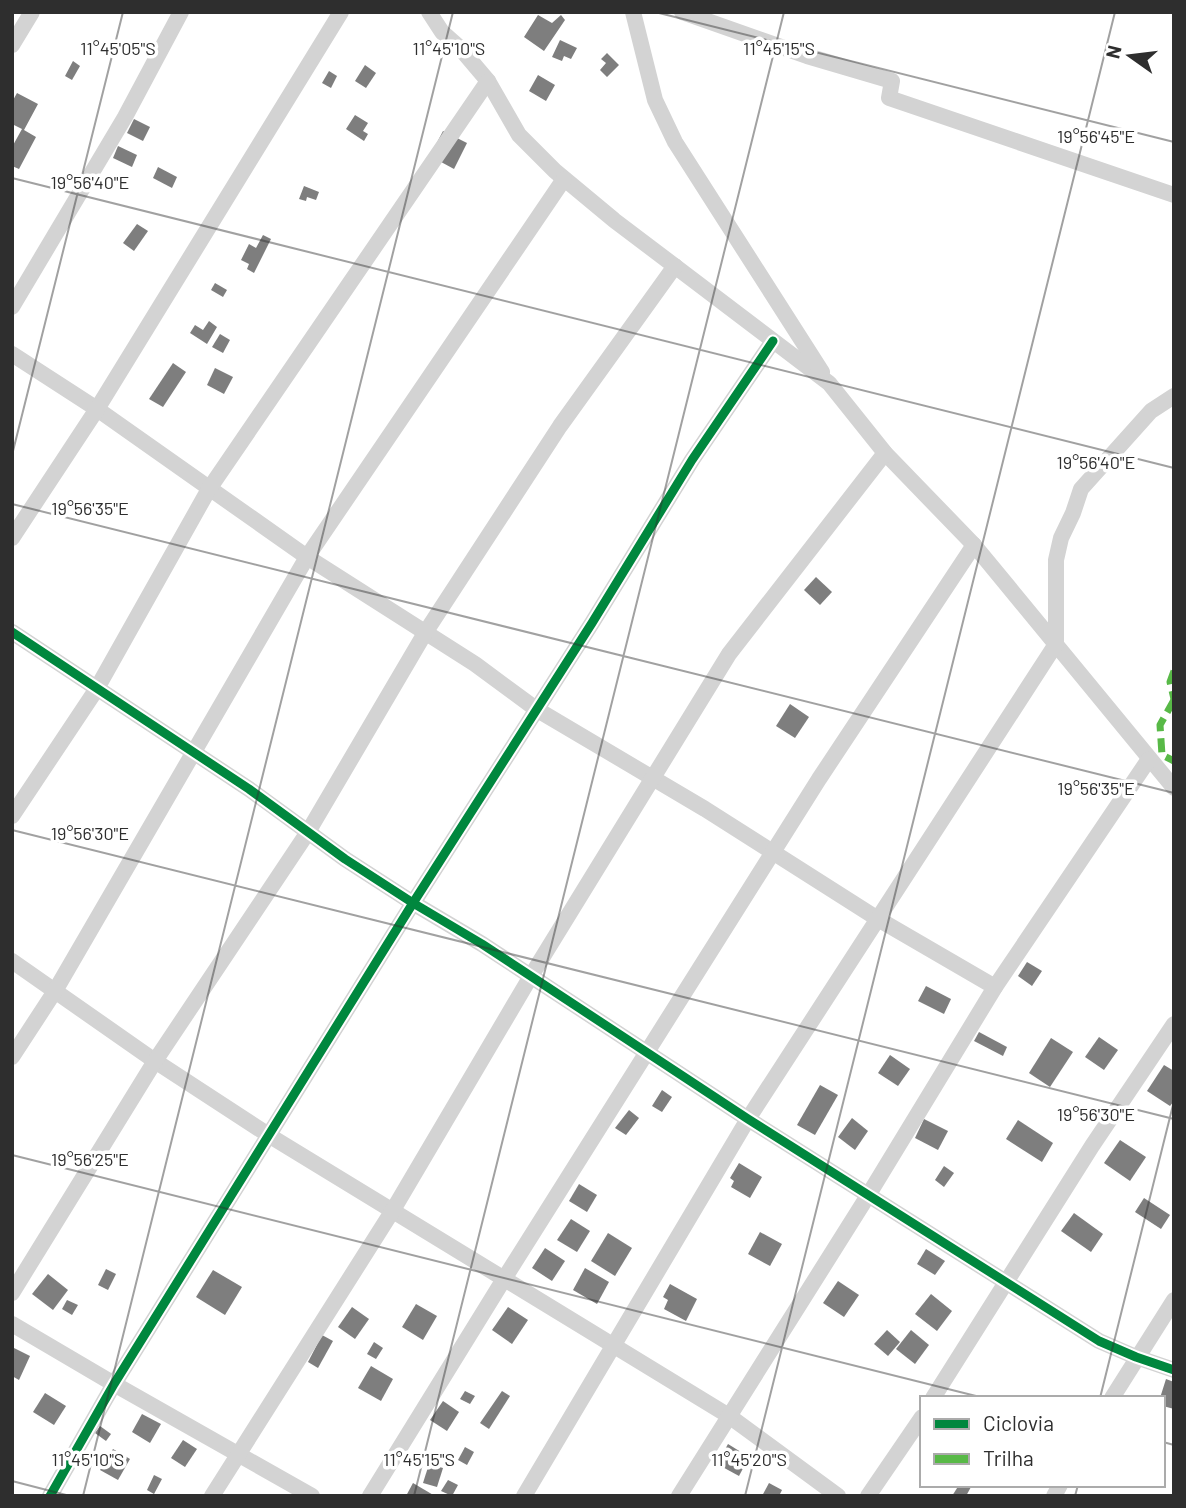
<svg xmlns="http://www.w3.org/2000/svg" width="1186" height="1508" font-family="Barlow,sans-serif">
<rect width="100%" height="100%" fill="#fff"/>
<g fill="#7e7e7e">
<polygon points="538,15 552,23 561,15 565,20 544,51 524,37"/>
<polygon points="560,40 577,48 571,59 564,56 562,61 552,57"/>
<polygon points="607,53 619,65 607,77 600,70 606,63 601,59"/>
<polygon points="73,61 80,66 72,80 65,76"/>
<polygon points="365,65 376,73 366,88 355,81"/>
<polygon points="329,71 337,76 331,88 322,83"/>
<polygon points="538,75 555,85 546,101 529,91"/>
<polygon points="17,93 38,104 24,130 36,137 19,169 12,166 12,147 22,129 12,124 12,102"/>
<polygon points="355,115 368,123 363,131 368,134 364,141 346,129"/>
<polygon points="134,119 150,127 143,141 127,133"/>
<polygon points="443,131 467,143 454,169 430,156"/>
<polygon points="118,146 137,155 132,167 113,158"/>
<polygon points="158,167 177,177 172,188 153,178"/>
<polygon points="304,186 319,192 316,200 307,197 306,201 299,199"/>
<polygon points="137,224 148,231 134,251 123,243"/>
<polygon points="263,235 271,239 254,273 247,269 249,264 241,260 249,244 256,248"/>
<polygon points="215,283 227,290 223,297 211,290"/>
<polygon points="209,321 217,327 207,344 190,333 195,325 203,330"/>
<polygon points="220,334 230,340 223,353 212,347"/>
<polygon points="173,363 186,372 163,407 149,399"/>
<polygon points="215,368 233,377 224,394 207,385"/>
<polygon points="816,577 832,592 820,605 804,590"/>
<polygon points="790,704 809,717 795,738 776,726"/>
<polygon points="1027,962 1042,971 1032,986 1018,976"/>
<polygon points="926,986 951,999 944,1014 918,1001"/>
<polygon points="979,1032 1007,1047 1003,1056 974,1041"/>
<polygon points="1099,1037 1118,1050 1104,1070 1085,1057"/>
<polygon points="1051,1038 1073,1052 1050,1087 1029,1073"/>
<polygon points="890,1055 910,1069 898,1086 878,1073"/>
<polygon points="1164,1065 1174,1071 1174,1101 1170,1106 1147,1091"/>
<polygon points="820,1085 838,1095 815,1135 797,1125"/>
<polygon points="662,1090 672,1097 662,1112 652,1106"/>
<polygon points="629,1110 639,1118 626,1135 615,1128"/>
<polygon points="852,1118 868,1131 855,1150 838,1137"/>
<polygon points="924,1119 948,1131 938,1150 915,1138"/>
<polygon points="1018,1120 1053,1143 1042,1162 1006,1139"/>
<polygon points="1120,1140 1146,1157 1130,1181 1104,1163"/>
<polygon points="739,1163 762,1177 750,1198 731,1187 734,1181 730,1178"/>
<polygon points="944,1166 954,1173 944,1187 935,1180"/>
<polygon points="579,1184 597,1195 587,1212 569,1201"/>
<polygon points="1144,1198 1170,1215 1161,1229 1135,1212"/>
<polygon points="1074,1213 1103,1234 1091,1252 1061,1231"/>
<polygon points="571,1219 590,1231 577,1252 557,1240"/>
<polygon points="760,1232 782,1244 770,1266 748,1254"/>
<polygon points="608,1233 632,1248 615,1276 591,1261"/>
<polygon points="545,1248 565,1261 552,1281 532,1268"/>
<polygon points="926,1249 945,1261 935,1275 917,1264"/>
<polygon points="585,1268 609,1282 597,1304 573,1290"/>
<polygon points="106,1269 116,1274 108,1290 98,1285"/>
<polygon points="213,1270 242,1287 225,1315 196,1297"/>
<polygon points="48,1274 68,1290 53,1310 32,1294"/>
<polygon points="838,1281 859,1295 844,1317 823,1303"/>
<polygon points="670,1284 697,1299 686,1321 664,1309 668,1300 663,1297"/>
<polygon points="931,1294 952,1311 937,1331 915,1314"/>
<polygon points="67,1300 78,1305 72,1315 62,1309"/>
<polygon points="416,1304 437,1316 423,1340 402,1327"/>
<polygon points="352,1307 369,1319 355,1339 338,1327"/>
<polygon points="508,1307 528,1320 512,1344 492,1330"/>
<polygon points="887,1330 900,1342 888,1356 874,1344"/>
<polygon points="911,1330 929,1345 915,1364 896,1349"/>
<polygon points="322,1335 333,1341 318,1368 308,1362"/>
<polygon points="374,1342 383,1348 376,1359 367,1354"/>
<polygon points="12,1347 30,1356 19,1380 12,1376"/>
<polygon points="371,1366 393,1379 381,1401 358,1388"/>
<polygon points="1166,1379 1174,1382 1174,1409 1163,1406 1163,1398 1160,1398"/>
<polygon points="465,1391 475,1396 470,1404 460,1399"/>
<polygon points="502,1391 510,1396 489,1429 480,1423"/>
<polygon points="45,1393 66,1406 54,1425 33,1412"/>
<polygon points="443,1401 459,1412 447,1431 430,1420"/>
<polygon points="142,1414 161,1424 150,1443 132,1432"/>
<polygon points="100,1426 111,1434 106,1441 95,1433"/>
<polygon points="183,1440 197,1449 185,1467 171,1458"/>
<polygon points="728,1444 749,1457 739,1476 717,1464"/>
<polygon points="465,1447 474,1452 467,1465 458,1460"/>
<polygon points="113,1449 130,1459 118,1480 100,1470"/>
<polygon points="429,1464 443,1468 437,1487 423,1483"/>
<polygon points="154,1475 162,1479 154,1494 147,1490"/>
<polygon points="448,1480 458,1485 452,1496 441,1491"/>
<polygon points="413,1483 435,1496 406,1496"/>
<polygon points="769,1483 782,1490 779,1496 762,1496"/>
<polygon points="959,1485 971,1487 966,1496 952,1496"/>
</g>
<g fill="none" stroke-linecap="round" stroke-linejoin="round">
<g stroke="#d3d3d3" stroke-width="16">
<polyline points="429,12 442,32 460,48 488,81 519,135 555,171 614,220 829,383 885,453 974,545 1174,788"/>
<polyline points="633,12 655,100 675,142 822,372"/>
<polyline points="682,12 807,56 892,81 889,98 1174,195"/>
<polyline points="12,45 32,12"/>
<polyline points="12,307 125,117 181,12"/>
<polyline points="12,354 97,409 307,557 475,664 536,709 705,809 878,919 995,987"/>
<polyline points="12,538 97,409 341,12"/>
<polyline points="12,632 249,789 345,859 413,903 482,944 748,1119 1099,1341 1136,1357 1174,1370"/>
<polyline points="12,816 96,690 209,489 488,81"/>
<polyline points="12,961 155,1061 270,1136 729,1416 838,1496"/>
<polyline points="12,1057 55,991 307,557 564,179"/>
<polyline points="12,1293 155,1061 308,832 425,633 560,426 675,266"/>
<polyline points="12,1324 114,1384 312,1496"/>
<polyline points="933,1398 1092,1146 1174,1024"/>
<polyline points="1112,1398 1174,1300"/>
<polyline points="50,1496 114,1384 413,903 592,623 692,460 773,341"/>
<polyline points="212,1496 393,1210 531,976 729,654 885,453"/>
<polyline points="370,1496 504,1279 819,779 974,545"/>
<polyline points="524,1496 748,1119 1056,644 1056,560 1061,538 1073,513 1081,489 1151,411 1174,396"/>
<polyline points="679,1496 869,1194 995,987 1149,759"/>
<polyline points="868,1496 922,1417"/>
<polyline points="1054,1496 1060,1485"/>
</g>
<g stroke="#58b947" stroke-width="7" stroke-dasharray="14 7" stroke-linecap="butt">
<polyline points="1174,671 1170,682 1174,699"/>
<polyline points="1174,700 1160,725 1162,755 1174,761"/>
</g>
<defs>
<g id="cycleway">
<polyline points="12,632 249,789 345,859 413,903 482,944 748,1119 1099,1341 1136,1357 1174,1370"/>
<polyline points="50,1496 114,1384 413,903 592,623 692,460 773,341"/>
</g>
</defs>
<use href="#cycleway" stroke="#fff" stroke-width="13"/>
<use href="#cycleway" stroke="#00873e" stroke-width="9"/>
</g>
<path fill="none" stroke="#2e2e2e" stroke-width="2" stroke-opacity="0.45" d="M655 12 1174 142M12 178 1174 468M12 455 123 12M12 504 1174 793M12 830 1174 1119M12 1155 984 1398M1100 1398 1174 1101M1163 1442 1174 1445M12 1481 70 1496M83 1496 453 12M414 1496 784 12M745 1496 1115 12M1075 1496 1078 1485"/>
<g font-size="18" text-anchor="middle" fill="#2e2e2e" stroke="#fff" stroke-width="7" stroke-linejoin="round" paint-order="stroke">
<text x="118" y="55">11°45'05"S</text>
<text x="449" y="55">11°45'10"S</text>
<text x="779" y="55">11°45'15"S</text>
<text x="1096" y="143">19°56'45"E</text>
<text x="90" y="189">19°56'40"E</text>
<text x="1096" y="469">19°56'40"E</text>
<text x="90" y="515">19°56'35"E</text>
<text x="1096" y="795">19°56'35"E</text>
<text x="90" y="840">19°56'30"E</text>
<text x="1096" y="1121">19°56'30"E</text>
<text x="90" y="1166">19°56'25"E</text>
<text x="88" y="1466">11°45'10"S</text>
<text x="419" y="1466">11°45'15"S</text>
<text x="749" y="1466">11°45'20"S</text>
</g>
<rect width="1186" height="1508" fill="none" stroke="#2e2e2e" stroke-width="28"/>
<rect x="920" y="1396" width="245" height="91" fill="#ffffff" stroke="#ababab" stroke-width="2"/>
<rect x="934" y="1419" width="35" height="10" fill="#00873e" stroke="#ababab" stroke-width="2"/>
<text x="983" y="1431" font-size="21" fill="#2e2e2e">Ciclovia</text>
<rect x="934" y="1454" width="35" height="10" fill="#58b947" stroke="#ababab" stroke-width="2"/>
<text x="983" y="1466" font-size="21" fill="#2e2e2e">Trilha</text>
<g transform="translate(1130 56) rotate(284)" stroke="#ffffff" stroke-width="5" paint-order="stroke">
<path d="M0-5L12 26L0 18L-12 26Z" fill="#2e2e2e"/>
<text y="-10" font-size="19" font-weight="bold" text-anchor="middle" fill="#2e2e2e">N</text>
</g>
</svg>
